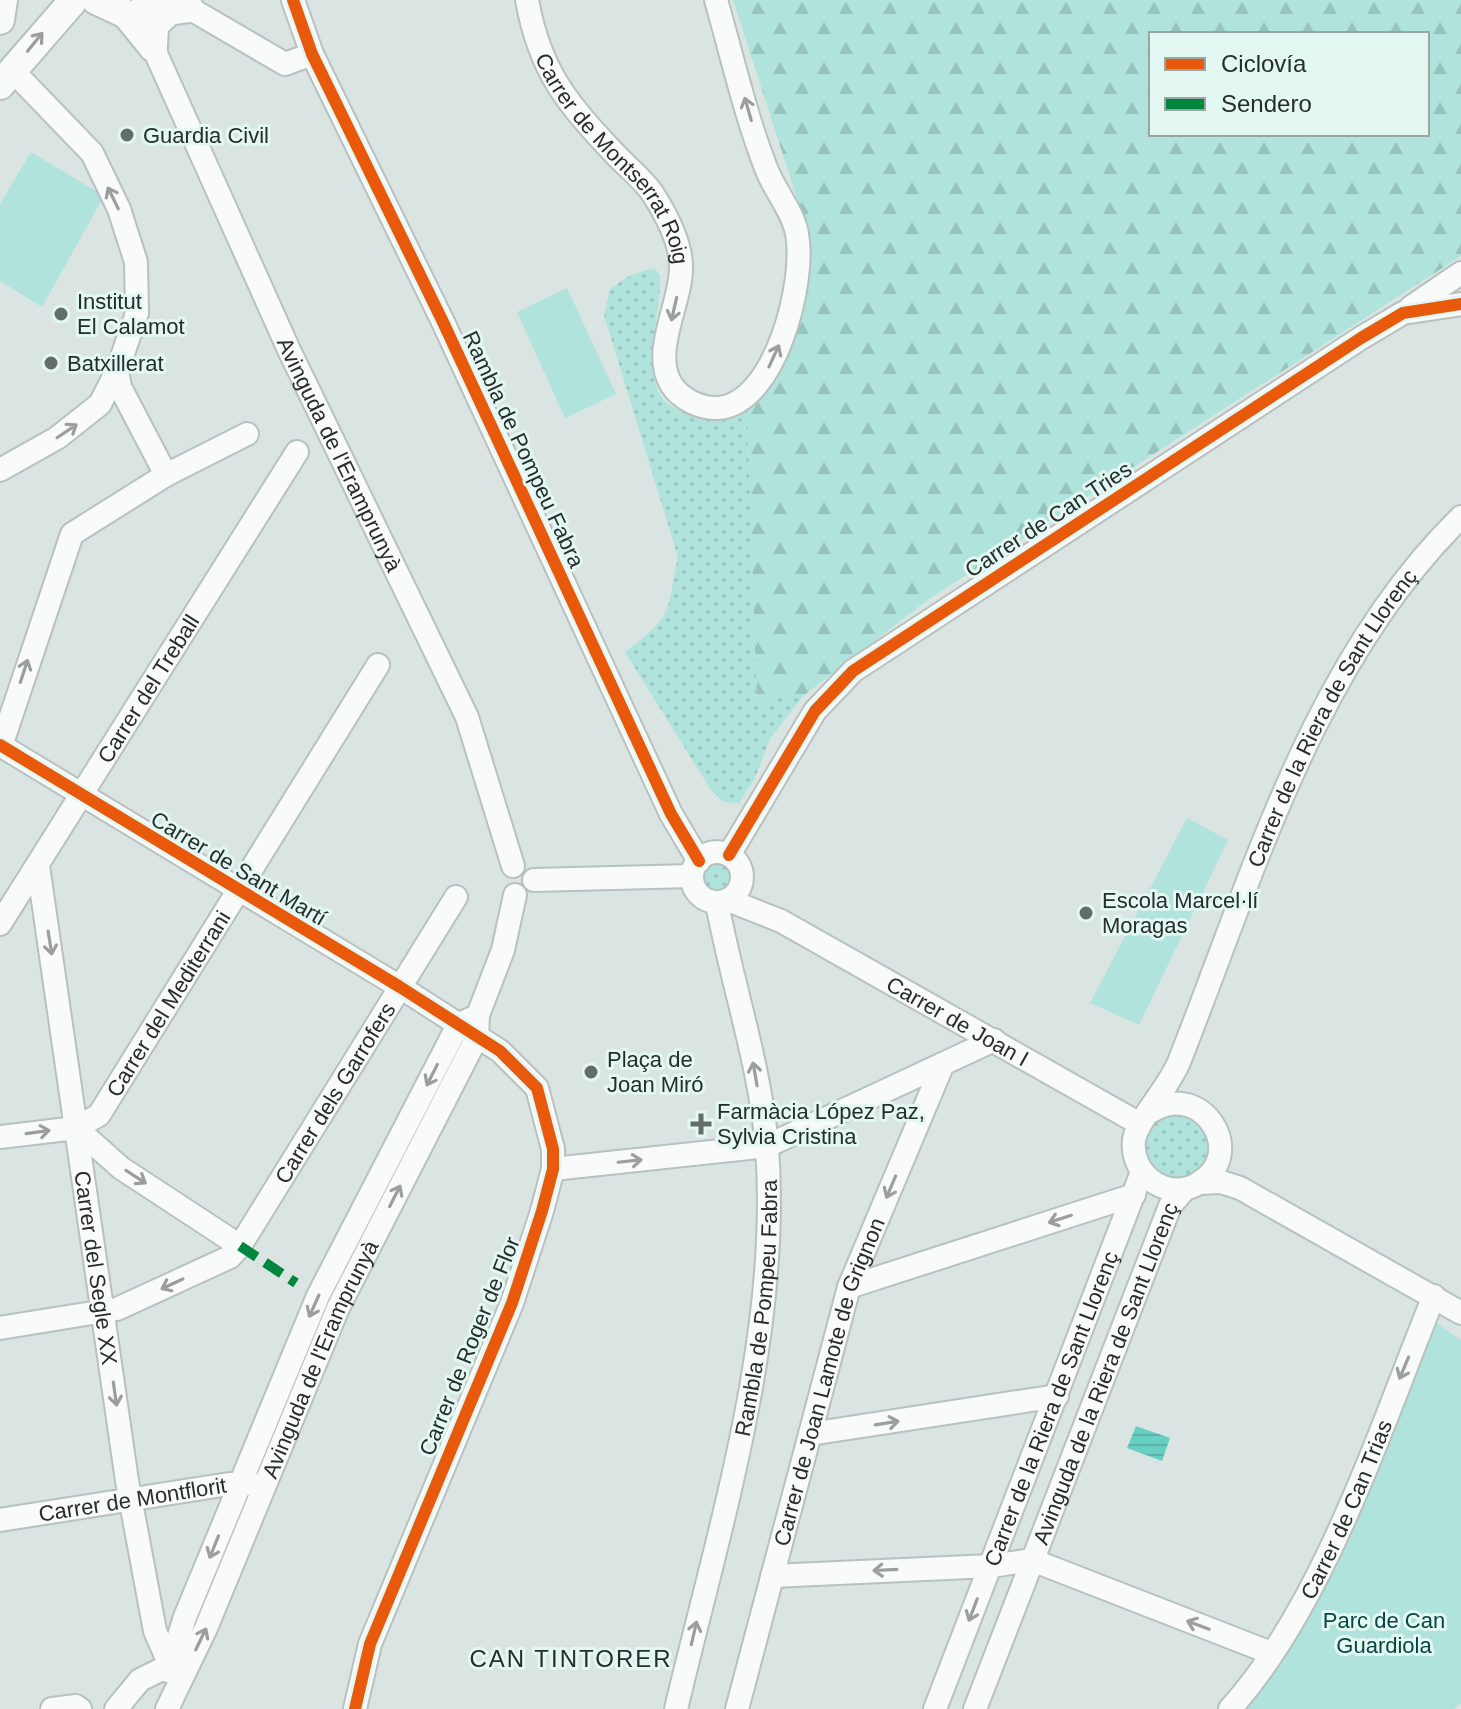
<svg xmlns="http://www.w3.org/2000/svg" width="1461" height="1709" font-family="Arial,sans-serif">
<defs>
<pattern id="grass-dots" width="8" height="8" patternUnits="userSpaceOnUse" patternTransform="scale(2)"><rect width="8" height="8" fill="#afe3db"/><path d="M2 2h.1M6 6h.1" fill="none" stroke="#96c3bc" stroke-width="1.8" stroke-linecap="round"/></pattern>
<pattern id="forest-firs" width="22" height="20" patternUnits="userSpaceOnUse" patternTransform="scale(2)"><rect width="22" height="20" fill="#afe3db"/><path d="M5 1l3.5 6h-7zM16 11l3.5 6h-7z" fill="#96c3bc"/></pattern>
<pattern id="water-rules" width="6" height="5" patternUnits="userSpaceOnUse" patternTransform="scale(2)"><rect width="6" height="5" fill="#68cfc4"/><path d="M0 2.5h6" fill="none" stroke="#5ab2a9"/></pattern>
</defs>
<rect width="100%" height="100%" fill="#dae5e3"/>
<g fill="url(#grass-dots)">
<path d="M650 269 658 271 660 280C662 314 631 404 686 411 705 414 728 409 747 407L757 704 783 697H802L770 739 755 778 739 803 724 802 711 790 625 652C676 613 665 616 678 557L604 315 610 289 629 276Z"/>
<circle cx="718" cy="877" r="18"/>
<circle cx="1177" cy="1147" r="32"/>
</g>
<path fill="url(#forest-firs)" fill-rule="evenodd" d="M733 0H1461V256L929 599 802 697H783L757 705 747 407 765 391 790 351 811 266 798 201ZM1151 34H1427V134H1151Z"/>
<g fill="#afe3db">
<polygon points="31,152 104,196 42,307 0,281 0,204"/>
<polygon points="567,288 616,394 565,418 517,312"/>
<polygon points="1187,818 1228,840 1139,1025 1090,1003"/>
<polygon points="1435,1322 1461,1340 1461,1703 1454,1709 1237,1709 1263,1681 1337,1567"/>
</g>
<polygon fill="url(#water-rules)" points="1136,1426 1170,1438 1162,1461 1127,1448"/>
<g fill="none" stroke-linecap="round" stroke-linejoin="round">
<defs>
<g id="minor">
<polyline points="293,0 312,54 443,322 671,814 699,861"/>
<path id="s1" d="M527 0C540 72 567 103 615 154 627 167 643 179 653 194 665 213 681 242 681 266 682 302 651 351 671 384 680 399 701 409 718 408 776 404 806 280 797 234 793 211 774 190 766 168 745 114 732 56 716 0"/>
<polyline points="189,8 285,64 312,54"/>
<path id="s2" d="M153 47 289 350 467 717 513 866"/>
<polyline points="1411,307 1461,273"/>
<polyline points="117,371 120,387 166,475"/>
<polyline points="0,470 57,438 100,404 117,371 137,313 136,262 119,209 92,153 12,70"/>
<polyline points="0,745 400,987 500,1051 537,1088 553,1149 553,1169 542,1211 512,1303 370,1644 355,1709"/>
<polyline points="1,746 72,534 166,475 247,434"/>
<circle cx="717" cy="877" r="25"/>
<polyline points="729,855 815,711 853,671 1361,338 1403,313 1461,304"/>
<path id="s3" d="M38 866 127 1481 155 1631 170 1665"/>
<polyline points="534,880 692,876"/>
<path id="s4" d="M728 900 781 921 1140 1124"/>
<path id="s5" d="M0 924 297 452"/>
<path id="s6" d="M1152 1111C1201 1080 1249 1153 1199 1183 1169 1202 1130 1176 1134 1140 1136 1122 1169 1087 1179 1062 1253 875 1314 661 1461 517"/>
<polyline points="76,1128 121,1168 240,1246"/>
<path id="s7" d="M0 1137 76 1128 99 1115 378 665"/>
<polyline points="553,1169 767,1146 994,1040"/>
<polyline points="1199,1183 1221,1182 1240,1188 1461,1313"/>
<polyline points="849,1287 1134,1195"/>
<path id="s8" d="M0 1328 117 1309 230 1257 240 1246 456 897"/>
<polyline points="810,1434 1057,1396"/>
<path id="s9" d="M0 1520 229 1484H252"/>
<polyline points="772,1576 991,1566 1032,1560 1271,1653"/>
<polyline points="168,1671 185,1617 318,1296 458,1025 470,1019"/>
<polyline points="52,1709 76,1706 80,1709"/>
<polyline points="116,1709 140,1680 170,1665"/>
<path id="s10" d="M167 1709 206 1628 338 1308 477 1037 478 1015 503 950 515 895"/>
<path id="s11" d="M676 1709C719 1528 781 1334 767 1147 760 1064 732 984 717 903"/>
<path id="s12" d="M737 1709 849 1287 943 1064"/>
<path id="s13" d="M935 1709 1142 1172"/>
<path id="s14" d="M975 1709 1170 1206 1185 1189"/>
<path id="s15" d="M1230 1709C1324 1605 1381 1426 1434 1296"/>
</g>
<g id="major">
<polyline points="96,0 126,14 153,47"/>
<polyline points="146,0 154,25 153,47"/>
<polyline points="0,20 3,0"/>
<polyline points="154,25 169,11 189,8"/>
<polyline points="0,85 72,2"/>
</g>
</defs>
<use href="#minor" stroke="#b8c1bf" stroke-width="26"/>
<use href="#major" stroke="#b8c1bf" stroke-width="32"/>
<use href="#minor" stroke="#f9fbfb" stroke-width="22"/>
<use href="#major" stroke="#f9fbfb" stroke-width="28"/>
<polyline stroke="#00873e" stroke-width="10" stroke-dasharray="20 10" stroke-linecap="butt" points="240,1246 296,1283"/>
<defs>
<g id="cycleway">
<polyline points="293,0 312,54 443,322 671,814 699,861"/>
<polyline points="0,745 400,987 500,1051 537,1088 553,1149 553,1169 542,1211 512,1303 370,1644 355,1709"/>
<polyline points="729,855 815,711 853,671 1361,338 1403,313 1461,304"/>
</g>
</defs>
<use href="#cycleway" stroke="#e3f7f3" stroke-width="17"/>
<use href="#cycleway" stroke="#e8590c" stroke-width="12"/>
</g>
<defs><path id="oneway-shaft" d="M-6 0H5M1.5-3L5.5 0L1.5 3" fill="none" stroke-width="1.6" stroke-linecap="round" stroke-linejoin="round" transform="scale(2)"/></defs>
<g stroke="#9a9e9e">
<use href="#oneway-shaft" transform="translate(35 42) rotate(-51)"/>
<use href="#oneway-shaft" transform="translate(748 109) rotate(-106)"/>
<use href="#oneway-shaft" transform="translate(113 198) rotate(-116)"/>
<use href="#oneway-shaft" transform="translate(674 309) rotate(103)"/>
<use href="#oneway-shaft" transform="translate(774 356) rotate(-65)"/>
<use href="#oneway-shaft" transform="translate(67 431) rotate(-34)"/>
<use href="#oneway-shaft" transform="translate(24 671) rotate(-72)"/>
<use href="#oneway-shaft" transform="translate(50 943) rotate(81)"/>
<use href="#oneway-shaft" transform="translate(755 1074) rotate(-100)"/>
<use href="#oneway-shaft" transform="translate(432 1075) rotate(117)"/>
<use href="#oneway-shaft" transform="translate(38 1132) rotate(-8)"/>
<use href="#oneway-shaft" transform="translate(630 1161) rotate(-6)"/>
<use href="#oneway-shaft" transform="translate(136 1177) rotate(33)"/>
<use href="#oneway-shaft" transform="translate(891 1187) rotate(113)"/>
<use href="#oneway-shaft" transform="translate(395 1196) rotate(-63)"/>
<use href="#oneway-shaft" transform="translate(1060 1219) rotate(162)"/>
<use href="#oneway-shaft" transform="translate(172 1284) rotate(155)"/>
<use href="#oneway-shaft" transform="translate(314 1306) rotate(114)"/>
<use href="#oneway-shaft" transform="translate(1404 1368) rotate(113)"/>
<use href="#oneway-shaft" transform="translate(115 1394) rotate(82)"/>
<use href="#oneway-shaft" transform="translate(887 1423) rotate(-9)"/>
<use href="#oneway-shaft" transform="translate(214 1547) rotate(112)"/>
<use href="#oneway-shaft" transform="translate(885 1570) rotate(177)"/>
<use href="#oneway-shaft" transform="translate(973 1610) rotate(111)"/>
<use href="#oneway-shaft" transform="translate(1198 1625) rotate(-159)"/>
<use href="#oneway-shaft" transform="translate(694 1633) rotate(-77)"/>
<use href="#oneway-shaft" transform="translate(201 1639) rotate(-64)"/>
</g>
<g fill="#656d6c" stroke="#e3f7f3" stroke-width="3">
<circle cx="127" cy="135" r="8"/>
<circle cx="61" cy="314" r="8"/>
<circle cx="51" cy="363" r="8"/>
<circle cx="1086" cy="913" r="8"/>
<circle cx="591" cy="1072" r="8"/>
<path d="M697 1112h8v8h8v8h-8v8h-8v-8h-8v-8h8z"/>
</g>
<g text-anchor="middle" stroke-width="6" stroke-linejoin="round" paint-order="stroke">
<g font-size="22" fill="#262d2c" stroke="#e3f7f3" text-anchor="start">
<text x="143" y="143">Guardia Civil</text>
<text x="77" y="309">Institut<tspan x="77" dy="25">El Calamot</tspan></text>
<text x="67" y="371">Batxillerat</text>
<text x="1102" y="908">Escola Marcel·lí<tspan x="1102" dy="25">Moragas</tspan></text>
<text x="607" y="1067">Plaça de<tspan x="607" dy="25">Joan Miró</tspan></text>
<text x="717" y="1119">Farmàcia López Paz,<tspan x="717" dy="25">Sylvia Cristina</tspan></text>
</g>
<g font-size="22" fill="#262d2c" stroke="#e3f7f3">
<text dy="8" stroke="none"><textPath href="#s1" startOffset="184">Carrer de Montserrat Roig</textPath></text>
<text transform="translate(524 449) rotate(65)" y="8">Rambla de Pompeu Fabra</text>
<text dy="8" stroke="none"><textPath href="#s2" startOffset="448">Avinguda de l'Eramprunyà</textPath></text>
<text transform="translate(1048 519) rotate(-33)" y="8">Carrer de Can Tries</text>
<text dy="8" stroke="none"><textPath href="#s5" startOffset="278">Carrer del Treball</textPath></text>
<text dy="8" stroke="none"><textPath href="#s6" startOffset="702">Carrer de la Riera de Sant Llorenç</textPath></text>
<text transform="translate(239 868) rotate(31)" y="8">Carrer de Sant Martí</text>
<text dy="8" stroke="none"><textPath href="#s7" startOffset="234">Carrer del Mediterrani</textPath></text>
<text dy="8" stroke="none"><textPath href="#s4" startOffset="260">Carrer de Joan I</textPath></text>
<text dy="8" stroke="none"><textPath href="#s8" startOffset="438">Carrer dels Garrofers</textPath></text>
<text dy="8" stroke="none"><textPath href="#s3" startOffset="406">Carrer del Segle XX</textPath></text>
<text dy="8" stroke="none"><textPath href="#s11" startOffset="410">Rambla de Pompeu Fabra</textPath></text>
<text transform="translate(469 1346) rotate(-68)" y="8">Carrer de Roger de Flor</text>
<text dy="8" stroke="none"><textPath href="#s10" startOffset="382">Avinguda de l'Eramprunyà</textPath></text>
<text dy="8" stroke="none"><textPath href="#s14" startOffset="360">Avinguda de la Riera de Sant Llorenç</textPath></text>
<text dy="8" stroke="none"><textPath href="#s12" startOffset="340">Carrer de Joan Lamote de Grignon</textPath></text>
<text dy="8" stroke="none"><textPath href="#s13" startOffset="322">Carrer de la Riera de Sant Llorenç</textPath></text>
<text dy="8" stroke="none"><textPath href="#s9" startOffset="134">Carrer de Montflorit</textPath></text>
<text dy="8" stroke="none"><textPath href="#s15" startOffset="232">Carrer de Can Trias</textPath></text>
</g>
<g font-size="22" fill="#084741" stroke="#e3f7f3">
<text x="1384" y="1628">Parc de Can<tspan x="1384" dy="25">Guardiola</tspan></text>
</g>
<g font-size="24" letter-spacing="2" fill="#262d2c" stroke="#e3f7f3">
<text x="571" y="1667">CAN TINTORER</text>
</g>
</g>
<rect x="1149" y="32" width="280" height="104" fill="#e3f7f3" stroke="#97a6a3" stroke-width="2"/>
<rect x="1165" y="58" width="40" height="12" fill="#e8590c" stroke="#97a6a3" stroke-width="2"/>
<text x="1221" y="72" font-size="24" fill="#262d2c">Ciclovía</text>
<rect x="1165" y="98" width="40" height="12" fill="#00873e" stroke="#97a6a3" stroke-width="2"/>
<text x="1221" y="112" font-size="24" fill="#262d2c">Sendero</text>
</svg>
